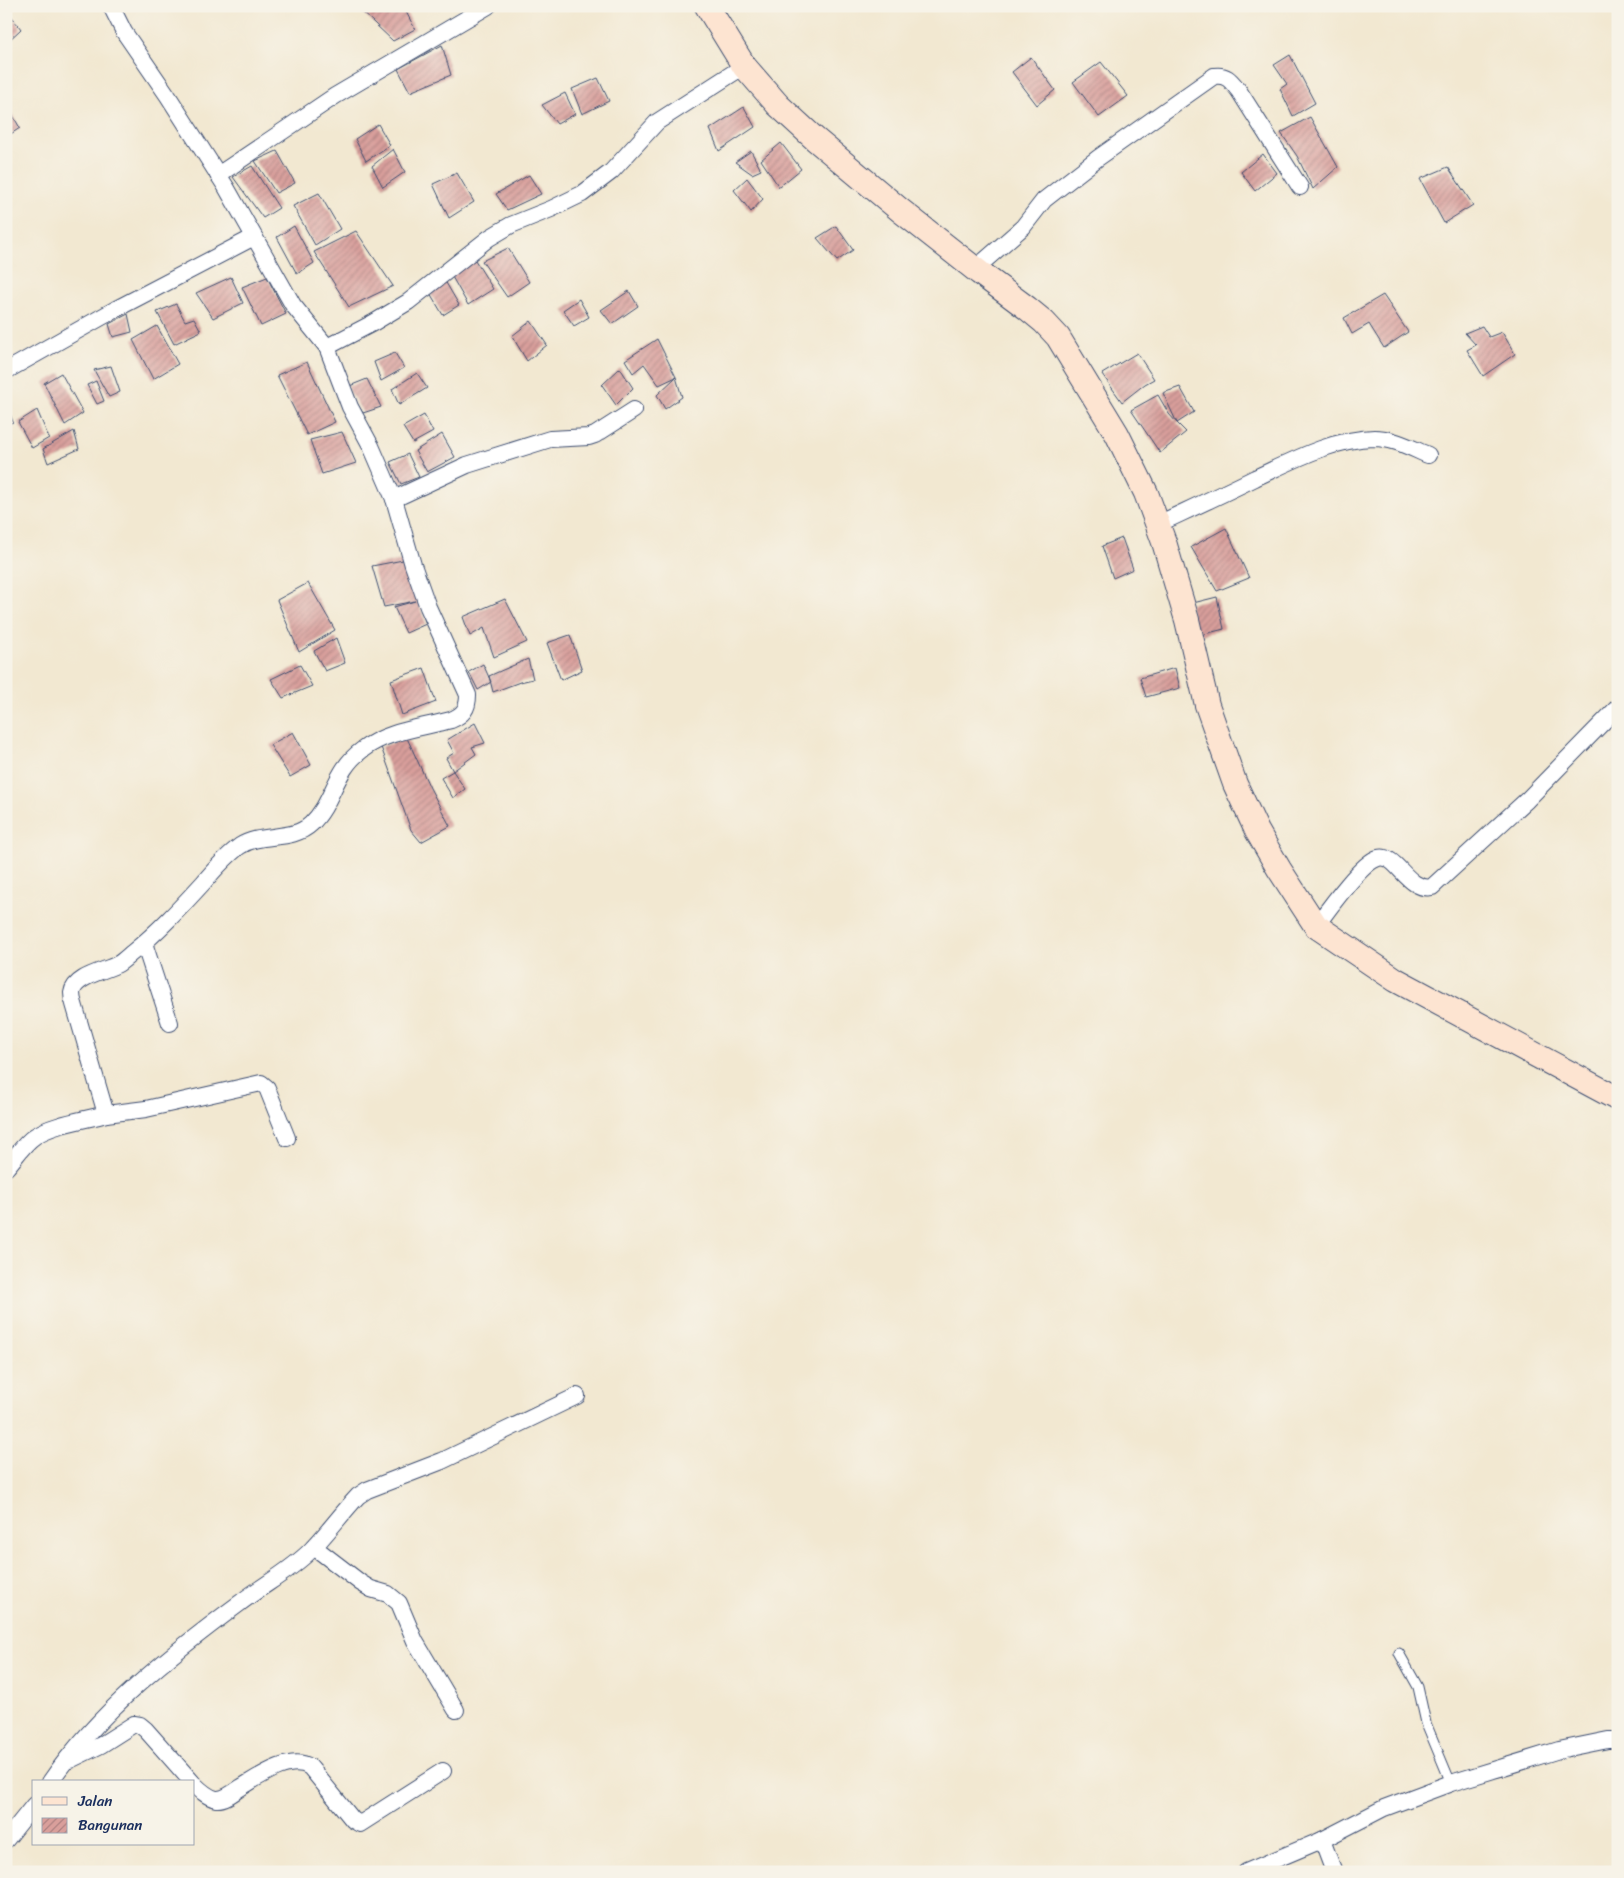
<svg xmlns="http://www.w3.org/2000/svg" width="1624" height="1878" font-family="Sriracha,sans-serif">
<defs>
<pattern id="building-hatch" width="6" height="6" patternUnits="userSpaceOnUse" patternTransform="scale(1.25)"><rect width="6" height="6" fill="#d99f9b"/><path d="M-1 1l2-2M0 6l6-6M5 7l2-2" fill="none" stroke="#af8282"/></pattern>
</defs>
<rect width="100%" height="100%" fill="#f7f3e8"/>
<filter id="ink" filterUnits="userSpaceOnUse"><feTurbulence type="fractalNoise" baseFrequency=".02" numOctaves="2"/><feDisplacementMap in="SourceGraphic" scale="10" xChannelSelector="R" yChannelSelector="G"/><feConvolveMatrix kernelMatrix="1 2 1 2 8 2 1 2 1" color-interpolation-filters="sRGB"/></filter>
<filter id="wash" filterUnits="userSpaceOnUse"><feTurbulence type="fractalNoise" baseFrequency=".0096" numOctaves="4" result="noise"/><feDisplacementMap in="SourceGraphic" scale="20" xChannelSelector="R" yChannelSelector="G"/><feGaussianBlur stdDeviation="1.12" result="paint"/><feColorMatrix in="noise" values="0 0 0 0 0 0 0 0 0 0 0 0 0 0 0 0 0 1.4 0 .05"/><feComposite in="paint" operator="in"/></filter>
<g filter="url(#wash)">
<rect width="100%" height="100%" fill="#f2e8d1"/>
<g id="blocks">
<g fill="url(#building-hatch)">
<polygon points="356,6 403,6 415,29 393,41"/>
<polygon points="6,9 21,29 6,43"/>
<polygon points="442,45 451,75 410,92 398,69"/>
<polygon points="1290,55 1315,103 1293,116 1280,89 1287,84 1274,65"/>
<polygon points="1031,57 1055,90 1037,105 1012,72"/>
<polygon points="1101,62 1128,96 1099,117 1073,82"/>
<polygon points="598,78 609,101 582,114 572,89"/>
<polygon points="565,93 575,114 557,124 542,105"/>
<polygon points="8,107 20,128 6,137 6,108"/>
<polygon points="744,107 755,127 719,151 710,129"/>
<polygon points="1310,117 1338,167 1313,189 1297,156 1281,133"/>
<polygon points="378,124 390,145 366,161 355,139"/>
<polygon points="781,143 801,169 779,187 761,160"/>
<polygon points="393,149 405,172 383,187 372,166"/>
<polygon points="277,151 295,183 276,193 255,161"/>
<polygon points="751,151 761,170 752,174 735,162"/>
<polygon points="1263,154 1277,173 1255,191 1241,172"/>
<polygon points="252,166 279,208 263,218 233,177"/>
<polygon points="1448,167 1473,205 1444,223 1420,179"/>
<polygon points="457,173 474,202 449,218 433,184"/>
<polygon points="529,175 541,194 507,210 496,194"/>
<polygon points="747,178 763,199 751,212 734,190"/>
<polygon points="319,193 340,229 315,245 293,206"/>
<polygon points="294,226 314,263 297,274 277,237"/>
<polygon points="836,226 853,250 837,261 817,238"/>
<polygon points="356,231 393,286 349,307 314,252"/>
<polygon points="508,248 529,282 507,297 482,261"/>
<polygon points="475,260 493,289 468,305 451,275"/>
<polygon points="231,277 243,303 213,318 196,293"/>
<polygon points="267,277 286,314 261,326 242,287"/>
<polygon points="445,281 459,305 443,315 430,293"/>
<polygon points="629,291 638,306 612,324 601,310"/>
<polygon points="1383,295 1408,332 1384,348 1369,324 1352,334 1344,318"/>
<polygon points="579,299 589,317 574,326 563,310"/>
<polygon points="176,304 185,321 194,318 201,331 174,344 157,312"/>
<polygon points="128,314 132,332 113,337 109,324"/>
<polygon points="531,321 547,345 527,361 512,336"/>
<polygon points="157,326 178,364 153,379 133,340"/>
<polygon points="1482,326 1489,337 1502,332 1515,354 1483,376 1467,350 1476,345 1465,333"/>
<polygon points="657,339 676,377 682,397 665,409 657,395 676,377 659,385 644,364 633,373 625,360"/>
<polygon points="395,353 404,368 381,381 374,362"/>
<polygon points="1137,353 1154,379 1145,384 1122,402 1102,374"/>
<polygon points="307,362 335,422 307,435 277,375"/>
<polygon points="111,366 120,392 109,397 94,370"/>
<polygon points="620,368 633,388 616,405 602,385"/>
<polygon points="61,373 83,413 65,425 44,383"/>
<polygon points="417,373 427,388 399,405 392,389"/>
<polygon points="367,379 381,407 363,413 347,387"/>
<polygon points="96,381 104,401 97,404 87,385"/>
<polygon points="1180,387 1194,412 1177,423 1186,432 1160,453 1131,410 1158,395 1169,414 1177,423 1163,393"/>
<polygon points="6,403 13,422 6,425"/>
<polygon points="37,410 49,438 32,448 18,422"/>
<polygon points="424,415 433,432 413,443 403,427"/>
<polygon points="74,431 79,449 48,463 43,449"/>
<polygon points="342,432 356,463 322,474 310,440"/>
<polygon points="442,434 455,457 427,472 415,451"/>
<polygon points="408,454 419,477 401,484 390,462"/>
<polygon points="1226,528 1249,578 1217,591 1191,547"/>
<polygon points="1122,538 1133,569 1113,578 1102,546"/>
<polygon points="403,560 426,624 406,633 394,607 415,601 384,607 372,566"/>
<polygon points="308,583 335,630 299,652 277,600"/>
<polygon points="1217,597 1224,629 1197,636 1189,604"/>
<polygon points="505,599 527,642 494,657 484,628 470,636 463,617"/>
<polygon points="570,635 582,670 561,680 547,643"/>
<polygon points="336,638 345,663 325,671 314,651"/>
<polygon points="528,659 533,679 520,682 493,692 489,676"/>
<polygon points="483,664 491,682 478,690 469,672"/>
<polygon points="300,665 312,686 283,698 271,679"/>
<polygon points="424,668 436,702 402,715 391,680"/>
<polygon points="1175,668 1180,688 1146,697 1140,678"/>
<polygon points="475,723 485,743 472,747 476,754 453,771 465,789 453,798 441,778 453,771 446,758 454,753 447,740"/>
<polygon points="293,732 311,765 290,777 270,745"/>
<polygon points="407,738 430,788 450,826 421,842 411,830 381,747"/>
</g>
</g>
</g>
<g filter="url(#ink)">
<use href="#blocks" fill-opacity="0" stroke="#3b4b6f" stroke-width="1"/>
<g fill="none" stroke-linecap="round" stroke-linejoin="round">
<defs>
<polyline id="lane" points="1399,1653 1418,1687 1426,1723 1451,1783"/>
<g id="street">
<polyline points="111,6 124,32 168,96 226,187 293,305 327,347"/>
<polyline points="218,175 335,96 488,6"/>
<path d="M975 269 1023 227 1044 200 1098 158 1214 76C1227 74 1231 81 1239 91L1300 187"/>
<polyline points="6,371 116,309 254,237"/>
<polyline points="394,499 467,465 550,439 589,437 595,435 634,410"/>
<path d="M1158 524C1190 509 1223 494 1255 478 1292 461 1332 439 1374 438 1393 438 1411 448 1428 455"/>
<path d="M1316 926C1327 911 1361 863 1378 858 1397 853 1407 892 1432 887L1527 800 1617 708"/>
<polyline points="144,943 170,1023"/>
<polyline points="106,1114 146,1109 261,1083 267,1088 287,1138"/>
<path d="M6 1168C16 1157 23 1144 35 1136 53 1124 85 1120 106 1114L74 1004C73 1001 72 996 72 993 74 976 106 971 118 964 123 961 128 956 133 952 159 931 181 907 203 883 214 870 226 856 240 846 261 832 292 842 311 824 334 802 334 770 362 750 386 731 421 728 451 720 463 715 468 709 468 695L428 607 413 565 394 499 371 446 350 407 327 347 373 323 408 302 489 238 511 225 551 209 582 194 611 172 657 122 744 66"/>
<polyline points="314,1547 361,1583 371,1589 388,1594 399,1603 415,1641 456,1710"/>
<polyline points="70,1760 101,1745 134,1724 140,1725 146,1730 192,1782"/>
<path d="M50 1782C98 1712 172 1653 240 1603 263 1585 290 1571 310 1551 327 1534 341 1514 358 1496L367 1490 442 1461 577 1396"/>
<path d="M194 1784C200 1790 207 1797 216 1799 224 1800 233 1793 240 1788 257 1778 290 1754 310 1767L353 1820 360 1824 443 1771"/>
<polyline points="6,1840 34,1805"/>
<polyline points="1322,1840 1334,1872"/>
<polyline points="1246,1872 1322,1840 1384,1808 1451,1783 1559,1750 1608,1740 1618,1740"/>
</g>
<polyline id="secondary" points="707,6 744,66 778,105 815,139 900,210 980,273 1027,308 1044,322 1058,337 1117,434 1146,493 1164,542 1187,620 1207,705 1235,784 1257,831 1279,869 1316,926 1396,980 1618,1099"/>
</defs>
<use href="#lane" stroke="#3b4b6f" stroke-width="11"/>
<use href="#street" stroke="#3b4b6f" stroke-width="18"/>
<use href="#secondary" stroke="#3b4b6f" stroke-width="26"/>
<use href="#lane" stroke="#fff" stroke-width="9"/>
<use href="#street" stroke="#fff" stroke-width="16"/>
<use href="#secondary" stroke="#fde4d1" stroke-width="24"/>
</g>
</g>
<rect width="1624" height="1878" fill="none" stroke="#f7f3e8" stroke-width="25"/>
<rect x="32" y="1780" width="162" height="65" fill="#f7f3e8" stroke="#9fa5b1"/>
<rect x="42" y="1797" width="25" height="8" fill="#fde4d1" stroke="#9fa5b1"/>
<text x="78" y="1806" font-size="15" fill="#1b2f5e">Jalan</text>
<rect x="42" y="1818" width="25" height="15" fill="url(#building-hatch)" stroke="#9fa5b1"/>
<text x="78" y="1830" font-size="15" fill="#1b2f5e">Bangunan</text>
</svg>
